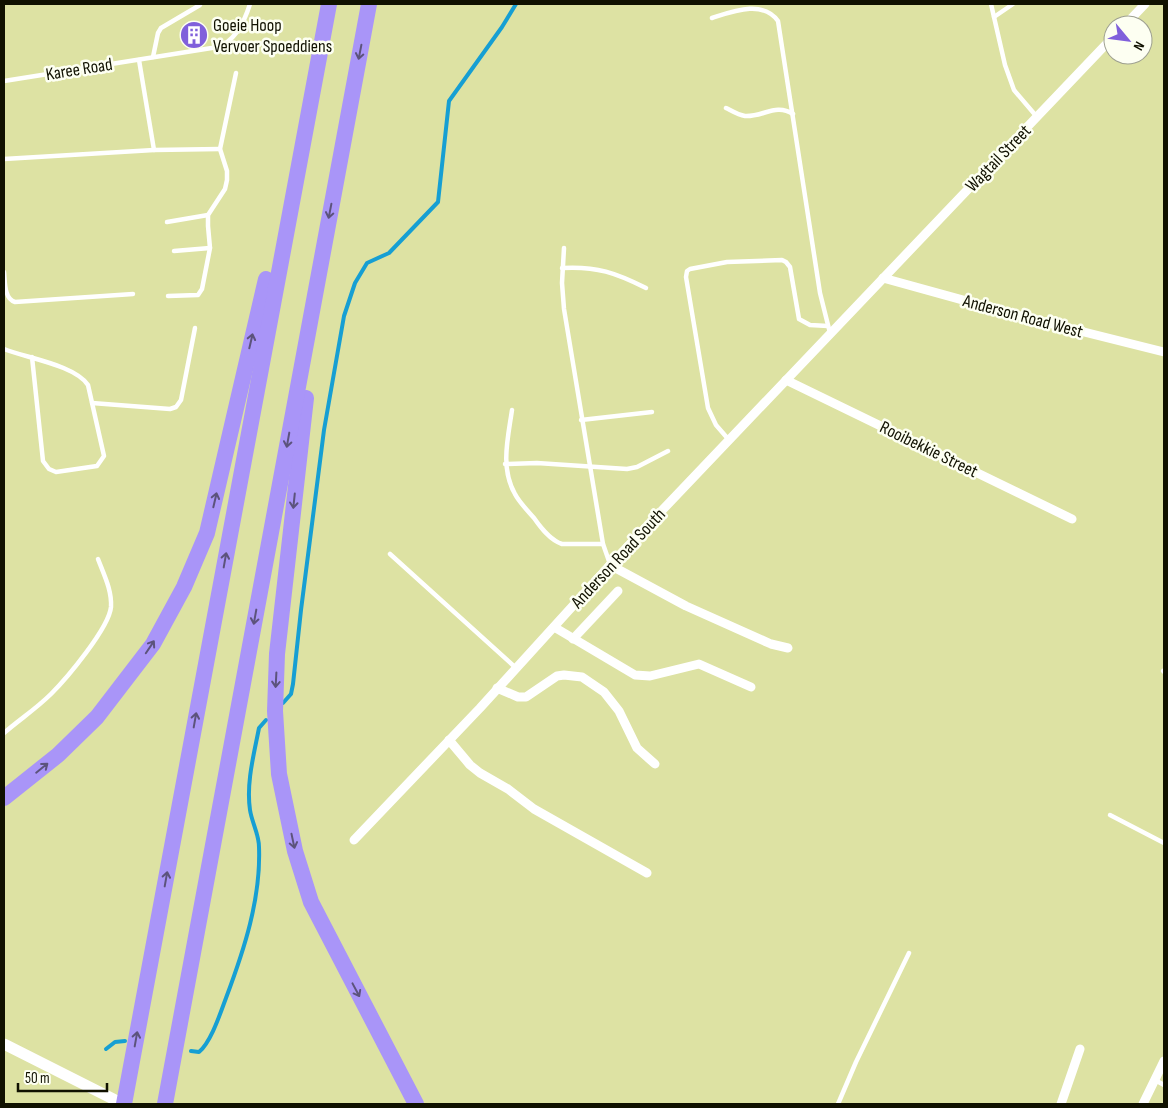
<svg xmlns="http://www.w3.org/2000/svg" width="1168" height="1108" font-family="'Sofia Sans Condensed',sans-serif">
<rect width="100%" height="100%" fill="#dde2a3"/>
<g fill="none" stroke-linecap="round" stroke-linejoin="round">
<g stroke="#169fd3" stroke-width="4">
<polyline points="283,703 291,694 293,684 301,610 324,430 344,316 355,283 367,263 389,253 438,202 449,101 502,27 516,4"/>
<polyline points="106,1049 115,1042 125,1041"/>
<path d="M191 1051 199 1052C211 1042 220 1014 226 998 244 950 261 899 259 847 259 834 252 823 250 810 246 783 254 754 259 728L266 720"/>
</g>
<g stroke="#fff" stroke-width="4.5">
<polyline points="991,4 1005,65 1014,90 1037,117"/>
<polyline points="994,17 1013,4"/>
<path d="M712 18C734 11 763 0 778 21L820 293 830 333"/>
<polyline points="153,57 158,33 161,28 200,5"/>
<polyline points="139,60 154,150"/>
<path d="M4 81 218 47C235 41 245 20 250 4"/>
<path d="M726 108C732 111 738 115 745 116 763 117 776 103 793 114"/>
<polyline points="4,159 154,150 220,149"/>
<polyline points="167,222 208,215"/>
<polyline points="564,248 562,283 564,309 603,544 610,564"/>
<polyline points="174,251 210,248"/>
<path d="M562 268C597 266 616 273 646 288"/>
<path d="M4 272C5 281 4 299 15 302L133 294"/>
<polyline points="168,296 198,295 202,289 210,248 208,226 208,215 225,189 227,180 227,171 220,149 236,73"/>
<path d="M4 349C26 358 75 365 88 385L104 456 97 466 56 472 49 469 43 461 32 357"/>
<polyline points="92,403 170,409 176,407 181,400 195,328"/>
<path d="M512 410C508 438 500 468 515 494 519 502 527 510 534 518 541 528 550 540 562 544H603"/>
<polyline points="581,420 652,412"/>
<polyline points="729,440 716,425 708,408 686,277 687,271 690,269 727,262 782,260 786,262 790,267 799,319 810,325 828,326"/>
<polyline points="505,464 537,463 627,469 637,467 668,451"/>
<polyline points="390,554 516,668"/>
<polyline points="1163,671 1164,672"/>
<path d="M4 733C19 720 37 708 51 694 67 678 109 628 111 607 112 590 104 575 98 559"/>
<polyline points="1110,815 1164,843"/>
<polyline points="1155,1080 1164,1085"/>
<polyline points="838,1104 856,1062 909,953"/>
</g>
<g stroke="#fff" stroke-width="9">
<polyline points="1125,25 1145,4"/>
<polyline points="883,278 1028,318 1164,352"/>
<polyline points="786,380 1072,519"/>
<polyline points="610,565 686,606 771,644 788,648"/>
<polyline points="554,627 635,675 650,676 699,664 751,687"/>
<polyline points="573,639 618,591"/>
<polyline points="497,688 518,697 526,697 557,676 564,675 582,677 604,692 619,711 637,748 655,764"/>
<polyline points="449,740 470,765 480,773 508,789 534,809 647,873"/>
<polyline points="354,840 480,708 610,565 1113,37"/>
<polyline points="1061,1104 1080,1049"/>
<polyline points="1143,1104 1164,1061"/>
</g>
<polyline stroke="#fff" stroke-width="11" points="4,1044 123,1104"/>
<g stroke="#a995f8" stroke-width="16">
<polyline points="306,398 277,654 275,711 279,774 295,851 311,902 416,1104"/>
<polyline points="4,798 58,755 97,717 153,644 184,587 207,533 266,279"/>
<polyline points="124,1104 329,4"/>
<polyline points="165,1104 369,4"/>
</g>
</g>
<defs><path id="oneway-shaft" d="M-6 0H5M1.5-3L5.5 0L1.5 3" fill="none" stroke-width="1.6" stroke-linecap="round" stroke-linejoin="round" transform="scale(1.25)"/></defs>
<g stroke="#5c537c">
<use href="#oneway-shaft" transform="translate(360 52) rotate(101)"/>
<use href="#oneway-shaft" transform="translate(330 211) rotate(101)"/>
<use href="#oneway-shaft" transform="translate(251 341) rotate(-77)"/>
<use href="#oneway-shaft" transform="translate(288 440) rotate(100)"/>
<use href="#oneway-shaft" transform="translate(215 500) rotate(-77)"/>
<use href="#oneway-shaft" transform="translate(294 501) rotate(96)"/>
<use href="#oneway-shaft" transform="translate(225 560) rotate(-80)"/>
<use href="#oneway-shaft" transform="translate(255 617) rotate(100)"/>
<use href="#oneway-shaft" transform="translate(150 647) rotate(-56)"/>
<use href="#oneway-shaft" transform="translate(276 680) rotate(93)"/>
<use href="#oneway-shaft" transform="translate(195 720) rotate(-80)"/>
<use href="#oneway-shaft" transform="translate(42 768) rotate(-39)"/>
<use href="#oneway-shaft" transform="translate(293 841) rotate(78)"/>
<use href="#oneway-shaft" transform="translate(166 879) rotate(-80)"/>
<use href="#oneway-shaft" transform="translate(356 990) rotate(62)"/>
<use href="#oneway-shaft" transform="translate(136 1039) rotate(-80)"/>
</g>
<defs>
<symbol id="building-disc" viewBox="-11 -11 22 22"><circle r="9.5" fill="#8060db" stroke="#fdfff2"/><path d="M-4-6H4V6H1V3H-1V6H-4ZM-2.5-4.3h1.7v1.8h-1.7ZM.8-4.3h1.7v1.8H.8ZM-2.5-1h1.7V.8h-1.7ZM.8-1h1.7V.8H.8Z" fill="#fff"/></symbol>
</defs>
<g fill-rule="evenodd">
<use href="#building-disc" x="178" y="19" width="32" height="32"/>
</g>
<g text-anchor="middle" stroke-width="5" stroke-linejoin="round" paint-order="stroke">
<g font-size="18" fill="#101100" stroke="#fdfff2" text-anchor="start">
<text x="213" y="31">Goeie Hoop<tspan x="213" dy="21">Vervoer Spoeddiens</tspan></text>
</g>
<g font-size="18" fill="#101100" stroke="#fdfff2">
<text transform="translate(79 69) rotate(-9)" y="6">Karee Road</text>
<text transform="translate(998 158) rotate(-46)" y="6">Wagtail Street</text>
<text transform="translate(1023 316) rotate(15)" y="6">Anderson Road West</text>
<text transform="translate(929 449) rotate(26)" y="6">Rooibekkie Street</text>
<text transform="translate(618 558) rotate(-47)" y="6">Anderson Road South</text>
</g>
</g>
<rect width="1168" height="1108" fill="none" stroke="#101100" stroke-width="10"/>
<g transform="translate(1128 40) rotate(119)"><circle r="24" fill="#fdfff2" stroke="#9ea091"/>
<path d="M0-4L9 19L0 12L-9 19Z" fill="#8060db"/>
<text y="-8" font-size="14" font-weight="bold" text-anchor="middle" fill="#101100">N</text>
</g>
<path d="M18 1083v8h89v-8" fill="none" stroke="#101100" stroke-width="2.5"/>
<text x="25" y="1083" font-size="15" fill="#101100" stroke="#fdfff2" stroke-width="4" paint-order="stroke">50 m</text>
</svg>
